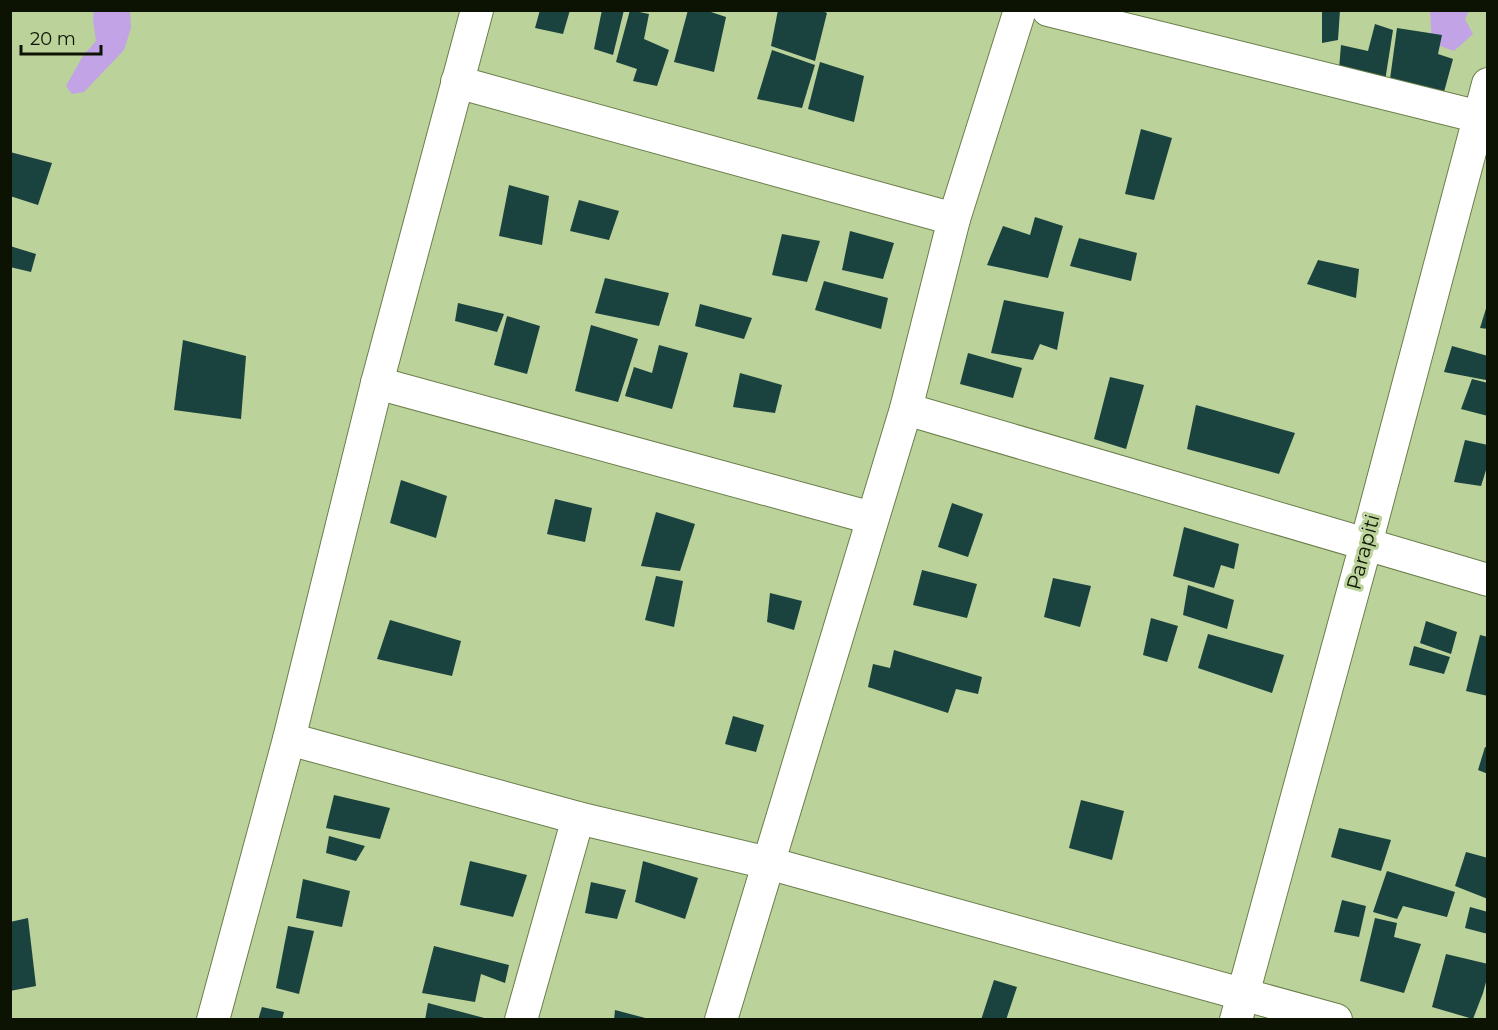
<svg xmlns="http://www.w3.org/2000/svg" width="1498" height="1030" font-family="Montserrat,sans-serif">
<rect width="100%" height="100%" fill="#bcd29b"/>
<g fill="#c2a3e6">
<polygon points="94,11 130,11 131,28 124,50 84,92 72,94 66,86 83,56 96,41 93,20"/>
<polygon points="1430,11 1469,11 1465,19 1473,34 1454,51 1432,43"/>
</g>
<g fill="#1a423e">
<polygon points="540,10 570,10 563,34 535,28"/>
<polygon points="602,10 624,10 613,55 594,49"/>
<polygon points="630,10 649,14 644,39 669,50 657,86 633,81 637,69 616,62"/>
<polygon points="688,10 705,10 726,17 714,72 674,62"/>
<polygon points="778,10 820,10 827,13 815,61 771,46"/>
<polygon points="1322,10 1340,10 1338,40 1322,43"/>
<polygon points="1375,24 1393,30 1385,81 1339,69 1341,45 1368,51"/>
<polygon points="1397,28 1442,35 1438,54 1453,59 1444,92 1390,79"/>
<polygon points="772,50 815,65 802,108 757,99"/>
<polygon points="820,62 864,76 854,122 808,109"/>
<polygon points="1141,129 1172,138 1154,200 1125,194"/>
<polygon points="10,152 52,163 38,205 10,196"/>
<polygon points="509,185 549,196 542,245 499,236"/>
<polygon points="579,200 619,211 609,240 570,231"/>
<polygon points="1035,217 1063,226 1048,278 987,265 1003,226 1030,235"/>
<polygon points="850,231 894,243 883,279 842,270"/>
<polygon points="782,234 820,241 807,282 772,275"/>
<polygon points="1079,238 1137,253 1131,281 1070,266"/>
<polygon points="10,246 36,254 31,272 10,267"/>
<polygon points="1318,260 1359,269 1356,298 1307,284"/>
<polygon points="605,278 669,293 659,326 595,313"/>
<polygon points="824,281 888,298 881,329 815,310"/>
<polygon points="1004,300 1064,312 1057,350 1040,344 1033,360 991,353"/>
<polygon points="1488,302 1488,329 1480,328"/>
<polygon points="458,303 504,314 497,332 455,321"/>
<polygon points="700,304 752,318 744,339 695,326"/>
<polygon points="507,316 540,326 527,374 494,365"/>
<polygon points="591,325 638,339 618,402 575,391"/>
<polygon points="183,340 246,356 241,419 174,410"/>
<polygon points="659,345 688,353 672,409 625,396 634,367 652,373"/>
<polygon points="1452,346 1488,356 1486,380 1444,372"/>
<polygon points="968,353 1022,368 1013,398 960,384"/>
<polygon points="740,373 782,385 775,413 733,407"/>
<polygon points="1110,377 1144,385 1126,449 1094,439"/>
<polygon points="1472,379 1488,383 1488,416 1461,409"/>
<polygon points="1196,405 1295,433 1279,474 1187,449"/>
<polygon points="1465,440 1488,445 1488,464 1481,486 1454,482"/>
<polygon points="401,480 447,496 436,538 390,523"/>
<polygon points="555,499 592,508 585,542 547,534"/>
<polygon points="952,503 983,514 968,557 938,547"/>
<polygon points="656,512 695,524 680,571 641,566"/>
<polygon points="1184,527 1239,544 1234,569 1221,565 1214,588 1173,576"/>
<polygon points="922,570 977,584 967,618 913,605"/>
<polygon points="656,576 683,581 674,627 645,620"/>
<polygon points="1053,578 1091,586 1080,627 1044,617"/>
<polygon points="1188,585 1234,600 1227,629 1183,615"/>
<polygon points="770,593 802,601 794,630 767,622"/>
<polygon points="1151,618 1178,626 1167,662 1143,655"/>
<polygon points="390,620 461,641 452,676 377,659"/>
<polygon points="1426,621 1457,632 1451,654 1420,643"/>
<polygon points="1208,634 1284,655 1272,693 1198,668"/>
<polygon points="1480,635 1488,637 1488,696 1466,691"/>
<polygon points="1414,646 1450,657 1444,674 1409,665"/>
<polygon points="894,650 982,677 978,694 956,689 948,713 868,687 873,664 890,668"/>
<polygon points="733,716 764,725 756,752 725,744"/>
<polygon points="1485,747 1488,748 1488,774 1478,770"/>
<polygon points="334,795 390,808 380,839 326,828"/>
<polygon points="1081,800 1124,811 1112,860 1069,848"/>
<polygon points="1339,828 1391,840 1381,871 1331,857"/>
<polygon points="329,836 365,846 356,861 326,853"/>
<polygon points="1466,852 1488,858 1488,899 1455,886"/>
<polygon points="470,861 527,875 513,917 460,905"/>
<polygon points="643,861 698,878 685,919 635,902"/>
<polygon points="1387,871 1455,892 1447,917 1403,906 1397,919 1373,912"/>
<polygon points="303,879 350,891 342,927 296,918"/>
<polygon points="591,882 626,890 617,919 585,913"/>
<polygon points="1342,900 1366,906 1359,937 1334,932"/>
<polygon points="1470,907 1488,912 1488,934 1465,928"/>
<polygon points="28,918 36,986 10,991 10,922"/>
<polygon points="1375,918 1397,923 1394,937 1421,944 1404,993 1360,981"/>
<polygon points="288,926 314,931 299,994 276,988"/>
<polygon points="434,946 509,965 505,983 481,974 475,1002 422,993"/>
<polygon points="1446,954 1488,964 1488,975 1483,993 1473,1019 1432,1007"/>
<polygon points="994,980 1017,987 1006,1020 981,1020"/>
<polygon points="428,1003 488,1019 488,1020 425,1020"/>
<polygon points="262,1007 284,1012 282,1020 258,1020"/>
<polygon points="615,1010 649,1019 649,1020 614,1020"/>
</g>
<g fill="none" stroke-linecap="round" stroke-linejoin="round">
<defs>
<g id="street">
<polyline points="1048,10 1488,119"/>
<polyline points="457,82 954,219"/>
<polyline points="377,383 872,518"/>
<polyline points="906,409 1488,580"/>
<polyline points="289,739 578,818 768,863 1336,1020"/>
<polyline points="213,1020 289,739 377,383 477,10"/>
<polyline points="521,1020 578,818"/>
<polyline points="721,1020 906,409 954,219 1020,10"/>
<polyline points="1236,1020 1366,544 1488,84"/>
</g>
</defs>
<use href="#street" stroke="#6b7e4b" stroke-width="34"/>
<use href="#street" stroke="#fff" stroke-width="32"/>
</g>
<g text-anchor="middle" stroke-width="6" stroke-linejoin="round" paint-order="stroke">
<g font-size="20" fill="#0d1302" stroke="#bcd29b">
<text transform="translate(1363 552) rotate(-75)" y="7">Parapiti</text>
</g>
</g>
<rect width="1498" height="1030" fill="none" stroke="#0d1302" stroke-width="24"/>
<path d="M21 45v9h80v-9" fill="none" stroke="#0d1302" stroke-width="3"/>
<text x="30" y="45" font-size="18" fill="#0d1302" stroke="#bcd29b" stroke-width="4.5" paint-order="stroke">20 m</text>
</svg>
